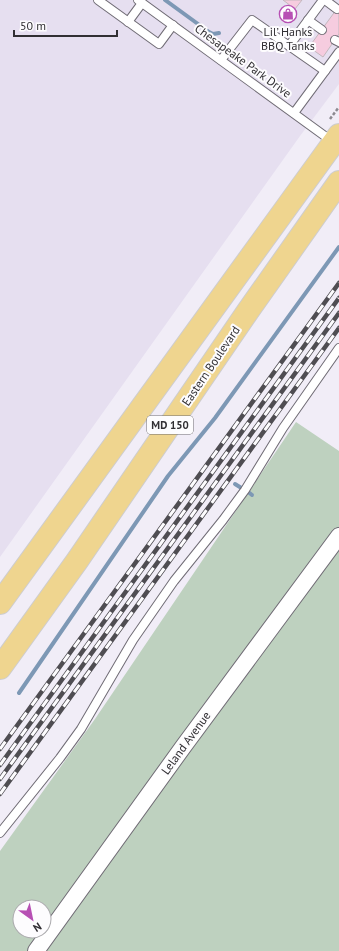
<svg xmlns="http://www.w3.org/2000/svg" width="339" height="951" font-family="'PT Sans',sans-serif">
<rect width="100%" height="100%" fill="#f1edf7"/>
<polygon fill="#e6dff0" points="0,0 339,0 339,84 300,136 0,557"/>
<path fill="#bed1bf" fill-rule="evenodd" d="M296 422 339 451V951H0V851L95 719ZM20 907H44V931H20Z"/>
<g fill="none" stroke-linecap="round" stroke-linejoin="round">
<g stroke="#7d98b5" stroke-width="4">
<polyline points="165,0 209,32 213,34 219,33"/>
<polyline points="235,484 243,489"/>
<polyline points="247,491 252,495"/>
<polyline points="19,693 168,476 215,418 339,247"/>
</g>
</g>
<g fill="#f6ccdf" stroke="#c3b8bd">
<polygon points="283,0 302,0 295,9"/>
<polygon points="339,6 339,34 323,57 309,47"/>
</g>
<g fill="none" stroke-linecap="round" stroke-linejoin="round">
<defs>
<g id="service">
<polyline points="98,0 159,44 173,25"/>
<polyline points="138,0 333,142"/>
<polyline points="325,0 337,9"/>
<polyline points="308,20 322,30"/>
<polyline points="128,22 142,3"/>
<polyline points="335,40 339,42"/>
<polyline points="289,46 323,0"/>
<polyline points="221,60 252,20 325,71"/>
<polyline points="294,113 339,52"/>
<polyline points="0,833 60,758 81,729 133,640 174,581 223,520 245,490 283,428 339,348"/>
</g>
<polyline id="minor" points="36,951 183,747 339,536"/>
<g id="primary">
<polyline points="0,603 339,135"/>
<polyline points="0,668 77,561 248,311 339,182"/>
</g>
</defs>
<use href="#service" stroke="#706c75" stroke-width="10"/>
<use href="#minor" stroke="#706c75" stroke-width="18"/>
<use href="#primary" stroke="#cecdce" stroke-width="24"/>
<polyline stroke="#8c8990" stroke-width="2.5" stroke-dasharray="3 2" stroke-linecap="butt" points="330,119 339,107"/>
<use href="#service" stroke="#fff" stroke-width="8"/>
<use href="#minor" stroke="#fff" stroke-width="16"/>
<use href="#primary" stroke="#efd58f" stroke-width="22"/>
<defs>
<g id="rail">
<polyline points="0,749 339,283"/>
<polyline points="0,765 339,298"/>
<polyline points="0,779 339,313"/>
<polyline points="0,794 339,328"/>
</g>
</defs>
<use href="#rail" stroke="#4f4d52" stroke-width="4.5"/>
<use href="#rail" stroke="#fdfcfe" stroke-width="3" stroke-dasharray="9" stroke-linecap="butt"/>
</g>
<defs>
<symbol id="shop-ring" viewBox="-11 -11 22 22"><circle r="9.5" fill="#fdfcfe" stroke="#b750b4" stroke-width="1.5"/><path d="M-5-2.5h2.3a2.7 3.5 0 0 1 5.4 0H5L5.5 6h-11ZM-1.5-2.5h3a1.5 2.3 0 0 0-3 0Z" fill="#b750b4"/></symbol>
</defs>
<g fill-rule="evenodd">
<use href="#shop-ring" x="278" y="4" width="20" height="20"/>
</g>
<g text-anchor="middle" stroke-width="4" stroke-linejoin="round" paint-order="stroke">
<rect fill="#fdfcfe" stroke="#6e6c70" stroke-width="1" x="147" y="416" width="46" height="18" rx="3"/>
<g font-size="11" font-weight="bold" fill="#312f33">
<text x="170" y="429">MD 150</text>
</g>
<g font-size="12" fill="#312f33" stroke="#fdfcfe">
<text x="288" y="36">Lil’ Hanks<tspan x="288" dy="14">BBQ Tanks</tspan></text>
</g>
<g font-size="12" fill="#312f33" stroke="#fdfcfe">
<text transform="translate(243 61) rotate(36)" y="4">Chesapeake Park Drive</text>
<text transform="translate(211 366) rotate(-56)" y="4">Eastern Boulevard</text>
<text transform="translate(186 743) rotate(-54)" y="4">Leland Avenue</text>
</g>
</g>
<g transform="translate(32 919) rotate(147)"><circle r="19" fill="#fdfcfe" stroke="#abaaad"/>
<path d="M0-3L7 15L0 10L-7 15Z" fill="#b750b4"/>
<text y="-6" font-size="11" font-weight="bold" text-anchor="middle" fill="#312f33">N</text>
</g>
<path d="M14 30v6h103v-6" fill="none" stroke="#312f33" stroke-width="2"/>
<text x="20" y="30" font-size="12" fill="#312f33" stroke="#fdfcfe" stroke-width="3" paint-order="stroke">50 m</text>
</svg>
